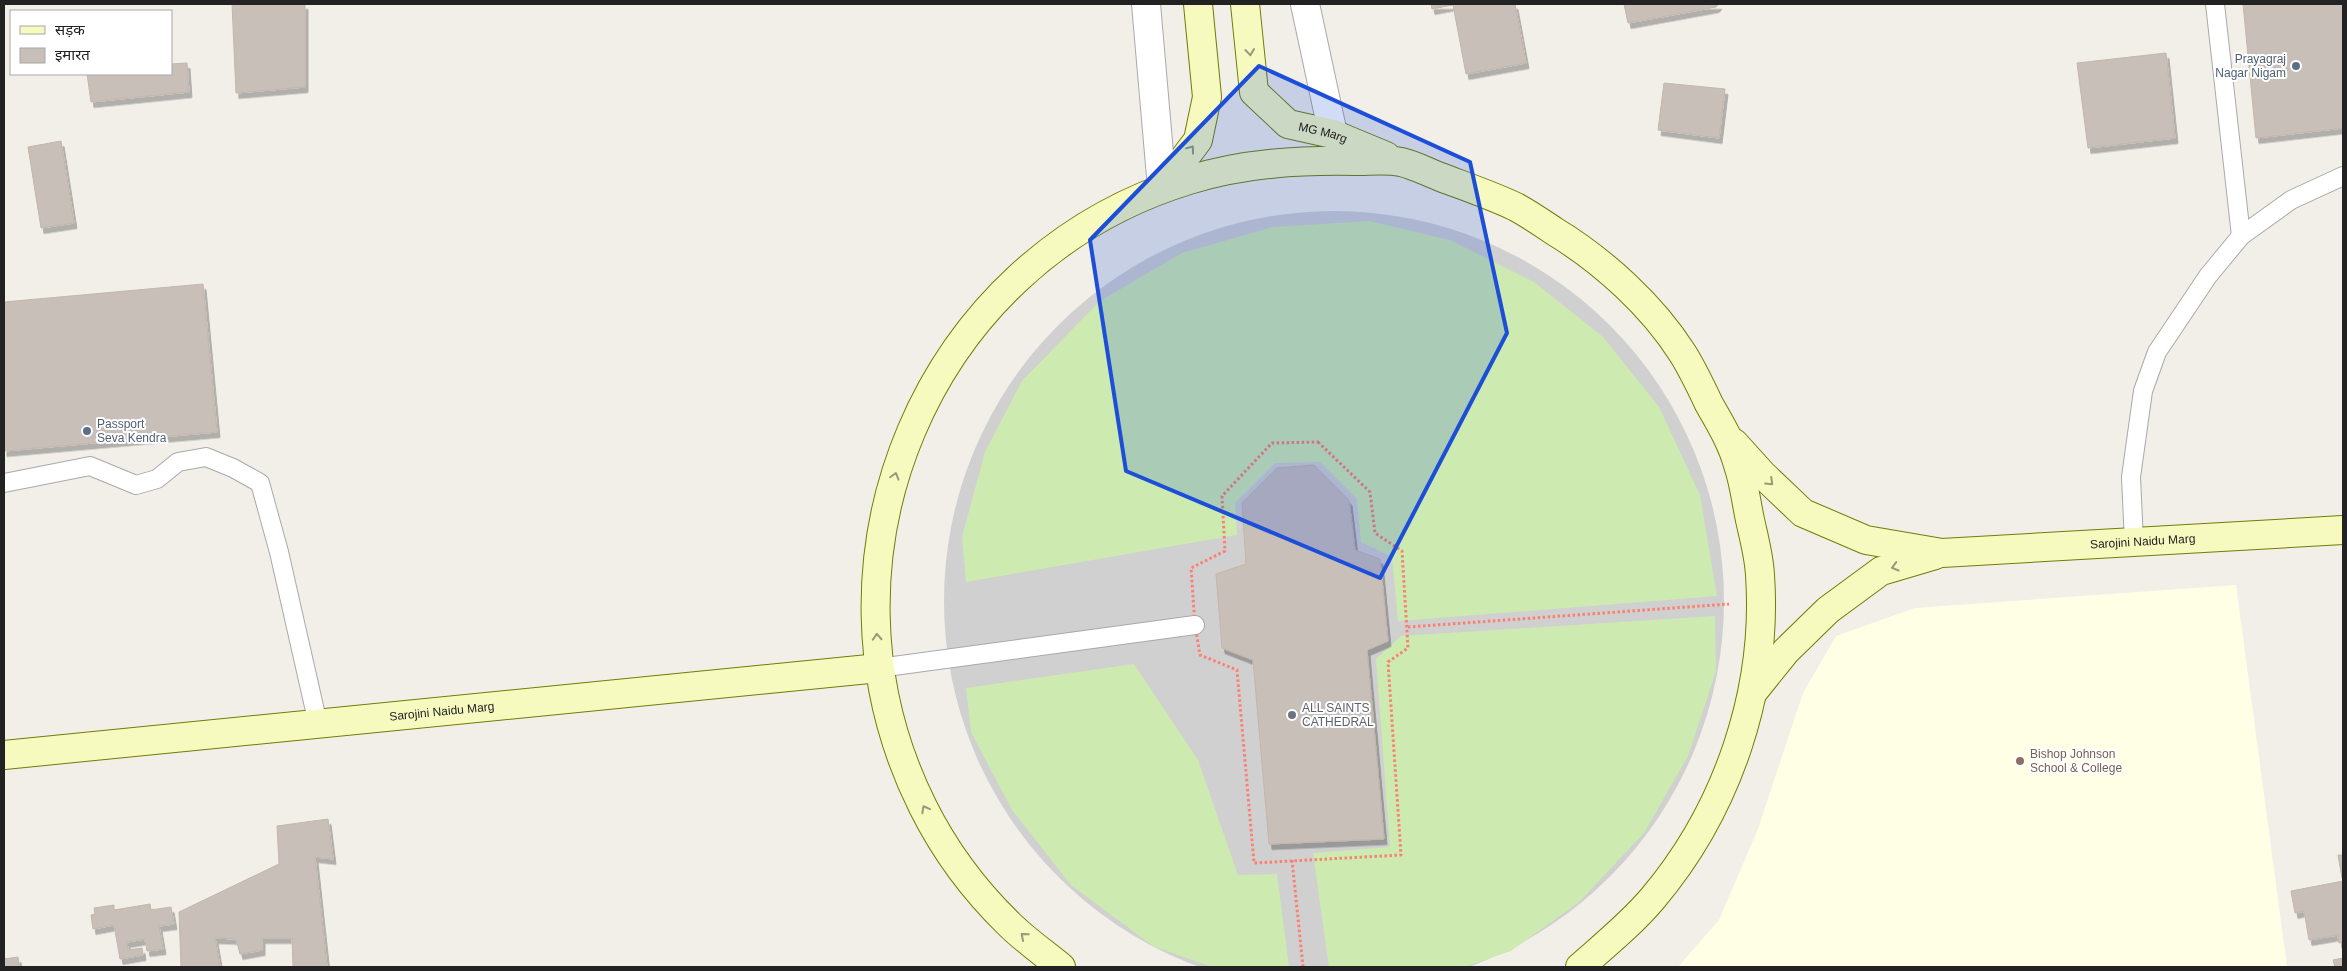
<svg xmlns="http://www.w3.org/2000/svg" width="2347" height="971" font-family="Arial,'Noto Sans Devanagari',sans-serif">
<defs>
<filter id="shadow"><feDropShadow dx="3" dy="5.5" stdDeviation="0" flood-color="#0004"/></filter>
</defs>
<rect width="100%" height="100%" fill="#f2efe9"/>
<polygon fill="#ffffe5" points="2236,585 2287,967 1678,967 1719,920 1758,829 1803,693 1836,636 1915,608"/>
<circle fill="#d0d0d0" cx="1334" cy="601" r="390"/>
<g fill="#cdebb0">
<polygon points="1369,221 1450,240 1534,282 1603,337 1659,407 1700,495 1717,596 1398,621 1392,557 1361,542 1357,499 1320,462 1275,463 1235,503 1237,535 966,582 962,537 985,452 1022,381 1100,301 1182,253 1273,227"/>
<polygon points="1715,616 1716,671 1688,756 1644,833 1579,902 1511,951 1464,967 1329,967 1313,853 1390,847 1376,659 1401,636"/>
<polygon points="1134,664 1198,760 1238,875 1277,874 1289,967 1212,967 1153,946 1071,885 1012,810 971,732 966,688"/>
</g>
<g fill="#c7bfb8" stroke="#c4b6ab" filter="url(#shadow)">
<polygon points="232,4 305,4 305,87 236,93"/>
<polygon points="1431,4 1515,4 1526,63 1466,74 1453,5 1432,9"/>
<polygon points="1624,4 1719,4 1716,7 1628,23"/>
<polygon points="2243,4 2343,4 2343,128 2256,138"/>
<polygon points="2166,53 2175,138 2088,148 2077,63"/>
<polygon points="187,63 189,92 91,102 87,74 171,74 171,64"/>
<polygon points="1664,83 1725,89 1719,138 1658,130"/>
<polygon points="61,141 74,223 41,228 28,147"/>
<polygon points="203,284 217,432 4,451 4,302"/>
<polygon points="1314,465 1349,500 1355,550 1380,559 1388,641 1367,650 1384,839 1269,844 1253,660 1222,648 1216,574 1246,564 1242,503 1277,468"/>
<polygon points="328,819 333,859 315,857 327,967 293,967 292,938 262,938 262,950 240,954 236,939 215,938 220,967 181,967 179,912 279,864 277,826"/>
<polygon points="2338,855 2343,855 2343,878 2342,878"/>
<polygon points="2343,881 2343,942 2339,943 2338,935 2309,940 2304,911 2295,913 2291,891"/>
<polygon points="150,904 151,910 171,907 174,924 159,926 163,949 147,951 145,939 127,942 128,950 142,948 143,955 120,959 114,925 93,929 91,915 95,914 94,908 114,905 114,910"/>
<polygon points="18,957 19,967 4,967 4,959"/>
<polygon points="2343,958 2343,967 2335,967 2333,960"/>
</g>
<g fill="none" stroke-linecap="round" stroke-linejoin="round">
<defs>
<g id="service">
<polyline points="2215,4 2241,236"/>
<polyline points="4,483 90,466 136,485 157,479 178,462 206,457 233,468 260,483 279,552 318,724"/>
<polyline points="2134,542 2131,477 2143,391 2157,352 2208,276 2241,236 2291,200 2343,176"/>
<polyline points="879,668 1195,625"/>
</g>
<g id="minor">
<polyline points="1146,4 1162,188"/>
<polyline points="1305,4 1333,134"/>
</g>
<g id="secondary">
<path id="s1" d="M1245 4 1254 92 1288 124 1333 134 1386 156"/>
<polyline points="1162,188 1198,140 1207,97 1198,4"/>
<path id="s2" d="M1734 443 1762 474 1803 513 1866 540 1942 553 2343 530"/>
<polyline points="1753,692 1786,651 1828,610 1881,571 1935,555"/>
<path id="s3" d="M4 755 879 668"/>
<path d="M1061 967C1044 953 1025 940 1009 924 975 891 944 849 923 807 800 561 926 260 1189 180 1244 163 1299 160 1356 161 1370 161 1387 159 1401 162 1415 165 1429 173 1443 178 1467 187 1493 196 1516 207 1529 214 1542 223 1554 231 1603 261 1652 305 1683 354 1693 370 1701 387 1709 404 1720 423 1732 443 1738 465 1744 482 1746 501 1750 520 1754 538 1759 556 1760 575 1768 690 1728 809 1653 898 1632 923 1605 945 1580 967"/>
</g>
</defs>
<use href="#service" stroke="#a9a9a9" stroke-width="20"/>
<use href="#minor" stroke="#a9a9a9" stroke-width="30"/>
<use href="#secondary" stroke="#707d05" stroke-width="30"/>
<g stroke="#fa8072" stroke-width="3" stroke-dasharray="2.5 2.5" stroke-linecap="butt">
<polygon points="1318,442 1370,492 1375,533 1402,551 1408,648 1388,662 1401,855 1254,863 1237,670 1200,655 1195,625 1191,568 1225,551 1222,496 1272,443"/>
<polyline points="1408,627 1729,604"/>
<polyline points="1292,860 1303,967"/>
</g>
<use href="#service" stroke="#fff" stroke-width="18"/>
<use href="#minor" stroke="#fff" stroke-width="28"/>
<use href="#secondary" stroke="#f7fabf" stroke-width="28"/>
</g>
<defs><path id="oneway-chevron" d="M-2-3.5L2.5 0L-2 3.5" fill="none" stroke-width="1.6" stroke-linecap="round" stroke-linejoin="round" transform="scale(1.25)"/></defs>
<g stroke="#979978">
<use href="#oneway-chevron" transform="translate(1250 52) rotate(84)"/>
<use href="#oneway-chevron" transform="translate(1191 149) rotate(-53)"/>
<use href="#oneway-chevron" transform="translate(895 476) rotate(-74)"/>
<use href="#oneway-chevron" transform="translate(1770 482) rotate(43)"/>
<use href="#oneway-chevron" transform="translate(1895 567) rotate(164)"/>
<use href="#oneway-chevron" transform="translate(877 637) rotate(-93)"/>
<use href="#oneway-chevron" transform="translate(925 809) rotate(-118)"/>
<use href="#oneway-chevron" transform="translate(1024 936) rotate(-140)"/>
</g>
<path fill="#1d4ed8" fill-opacity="0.2" stroke="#1d4ed8" stroke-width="4" stroke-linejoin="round" d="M1259 66 1470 162 1507 333 1380 578 1126 471 1090 240Z"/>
<g fill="#5c6f8a" stroke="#fff" stroke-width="2">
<circle cx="2296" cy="66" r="5"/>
<circle cx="87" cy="431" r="5"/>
</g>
<circle fill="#6b7280" stroke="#fff" stroke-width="2" cx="1292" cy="715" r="5"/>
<circle fill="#8d6e63" stroke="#fff" stroke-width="2" cx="2020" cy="761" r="5"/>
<g text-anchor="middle" stroke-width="4" stroke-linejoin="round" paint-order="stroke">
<g font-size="12" fill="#4e5e75" stroke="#fff" text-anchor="end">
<text x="2286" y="63">Prayagraj<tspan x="2286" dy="14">Nagar Nigam</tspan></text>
<text x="97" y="428" text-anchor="start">Passport<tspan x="97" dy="14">Seva Kendra</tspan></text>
</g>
<g font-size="12" fill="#222" stroke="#fff">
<text dy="4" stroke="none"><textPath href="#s1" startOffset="171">MG Marg</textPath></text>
<text dy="4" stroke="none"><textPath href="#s2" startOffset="445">Sarojini Naidu Marg</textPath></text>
<text dy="4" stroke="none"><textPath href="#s3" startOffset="440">Sarojini Naidu Marg</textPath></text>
</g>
<g font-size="12" fill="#5b616d" stroke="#fff" text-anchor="start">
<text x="1302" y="712">ALL SAINTS<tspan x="1302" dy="14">CATHEDRAL</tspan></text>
</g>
<g font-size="12" fill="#785e54" stroke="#fff" text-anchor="start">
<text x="2030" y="758">Bishop Johnson<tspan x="2030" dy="14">School &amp; College</tspan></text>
</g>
</g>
<rect width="2347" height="971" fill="none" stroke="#222222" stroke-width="10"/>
<rect x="10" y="10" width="162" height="65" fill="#ffffff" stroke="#a7a7a7"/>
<rect x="20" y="26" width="25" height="8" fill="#f7fabf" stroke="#a7a7a7"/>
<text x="55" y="35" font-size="15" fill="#222222">सड़क</text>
<rect x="20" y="48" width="25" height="15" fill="#c7bfb8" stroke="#a7a7a7"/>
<text x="55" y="60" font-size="15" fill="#222222">इमारत</text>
</svg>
